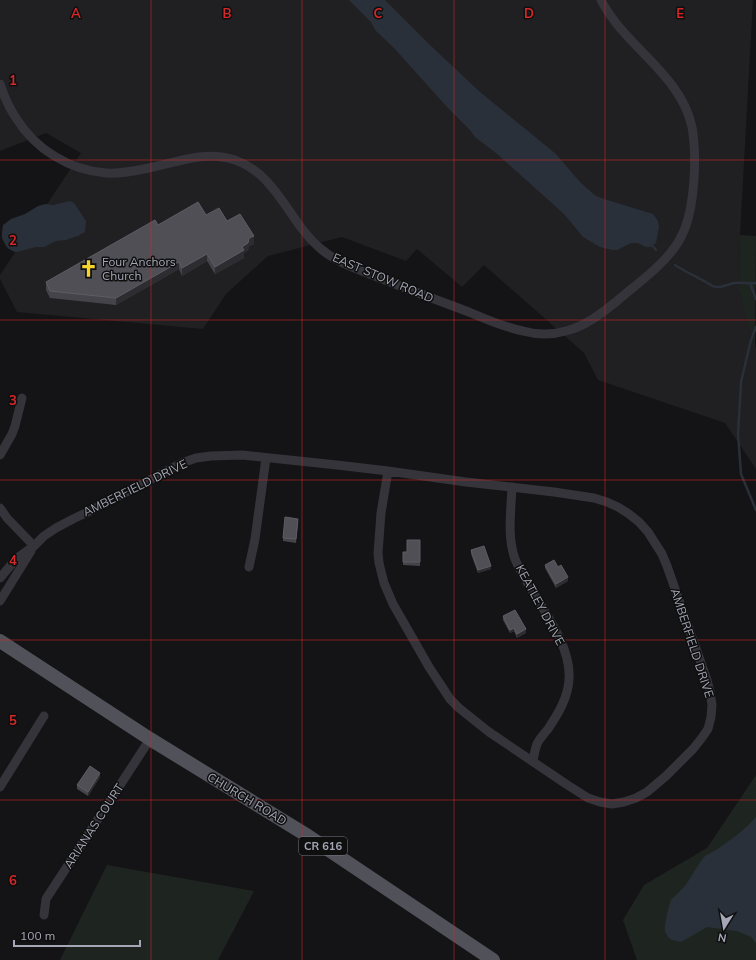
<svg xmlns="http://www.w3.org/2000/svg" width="756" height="960" font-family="Mulish,sans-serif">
<rect width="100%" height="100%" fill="#141315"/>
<polygon fill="#201f22" points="0,0 753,0 740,235 739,291 756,349 756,469 725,423 598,380 584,353 484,265 462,287 417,249 406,261 342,237 268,256 226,294 203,329 17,312 0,279 0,275 81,153 46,133 0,151"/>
<g fill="#1e2520">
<polygon points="740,235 756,236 755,349 739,291"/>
<polygon points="756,775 756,960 637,960 623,920 644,885 707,848"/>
<polygon points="107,865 254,891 218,960 60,960"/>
</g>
<g fill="#2a3039">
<polygon points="349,0 385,0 430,45 480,92 556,154 580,182 590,191 596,196 604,199 653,214 658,221 659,227 656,243 650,247 646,247 638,243 631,243 617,250 612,250 600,247 583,237 564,214 496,153 475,137 470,130 447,107 394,48 375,30 371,22"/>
<polygon points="70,201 74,203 86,221 85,232 79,235 79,236 77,236 66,240 56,241 44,247 36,247 17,252 15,252 9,249 6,246 2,238 2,233 3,225 11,219 25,214 38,206 46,204 53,205"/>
<path d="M756 817V943L751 937 737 931 707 927 681 942 672 940 668 937 665 931V925L668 910 671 900 685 886 703 858C707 854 714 852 719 848 732 839 746 829 756 817Z"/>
</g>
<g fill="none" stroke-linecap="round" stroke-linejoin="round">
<g stroke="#2a3039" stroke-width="2.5">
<polyline points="650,243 656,250"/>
<path d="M675 265C684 271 693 275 702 280 707 282 711 286 716 287 722 288 728 284 734 283 741 282 749 284 756 283"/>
<polyline points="750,283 756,299"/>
<polyline points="756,327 751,340 741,382 738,434 741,474 756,510"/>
</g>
<g stroke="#34343a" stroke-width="9">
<path d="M0 84C4 96 9 108 16 118 35 149 69 170 106 173 120 174 135 171 149 168 178 162 205 150 235 160 278 175 289 223 321 249 337 263 360 270 380 278 407 289 434 299 461 309 482 317 502 327 523 331 537 335 552 335 566 331 586 326 602 313 617 301 630 290 643 280 655 269 666 259 676 248 682 235 695 209 697 156 692 127 689 113 682 99 674 88 651 56 619 35 601 0"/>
<polyline points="0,455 12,434 15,426 22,398"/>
<path d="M512 487C511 511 507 537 515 559 530 596 572 639 569 679 568 698 558 714 548 729 544 734 540 738 537 744 535 749 534 756 533 761"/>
<polyline points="0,508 7,518 34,546"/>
<polyline points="249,567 255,539 266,458"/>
<polyline points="0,578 16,559 34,546 44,536 56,528 73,519 90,511 182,463 196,458 211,456 242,455 337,465 388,471 466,482 554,492 594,498 607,502 618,507 629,514 639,522 648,532 662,554 667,566 707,680 710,692 712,705 711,717 708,729 701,739 693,749 666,776 647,792 636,798 624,802 612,804 600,802 588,798 566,784 489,732 459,708 450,699 429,667 393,604 384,583 379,563 378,553 381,513 388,471"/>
<polyline points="0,601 31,551"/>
<polyline points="0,787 44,716"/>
<polyline points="44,915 46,899 150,739"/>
</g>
<polyline stroke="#505159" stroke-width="14" points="0,641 150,739 308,836 493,960"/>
</g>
<g fill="#45444a">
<polygon points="206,215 254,244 249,246 248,250 244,253 244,258 215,274 207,261 182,276 179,269 116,305 50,298 46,290 46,282 158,225"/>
<polygon points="298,522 296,543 283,541 283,538"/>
<polygon points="420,540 420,566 403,565 403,552 407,552"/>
<polygon points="471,550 491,569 478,573 471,554"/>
<polygon points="545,565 558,567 568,581 556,588 545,568"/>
<polygon points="503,616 526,633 517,638 514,631 510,633 503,620"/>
<polygon points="100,777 88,796 77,789 77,785"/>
</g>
<g fill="#2d2c30">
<polygon points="254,236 254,244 249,246 248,250 244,253 244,258 215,274 215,267 242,247 249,238"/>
<polygon points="207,254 207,261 182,276 182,268"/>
<polygon points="179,262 179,269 116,305 116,298"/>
<polygon points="491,566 491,569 478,573 478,570"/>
<polygon points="568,577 568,581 556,588 556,584"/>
<polygon points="514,628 514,631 510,633 510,630"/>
<polygon points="526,629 526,633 517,638 517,634"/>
<polygon points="100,773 100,777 88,796 88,792"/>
</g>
<g fill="#504f56" stroke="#5d5d65">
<polygon points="198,202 206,215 219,208 227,221 240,214 254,236 249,238 248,243 242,247 244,250 215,267 207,254 182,268 179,262 116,298 50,291 46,282 155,220 158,225"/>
<polygon points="285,517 298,519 296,539 283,538"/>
<polygon points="407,540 420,540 420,562 403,562 403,552 407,552"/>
<polygon points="484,546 491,566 478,570 471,550"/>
<polygon points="554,560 558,567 561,565 568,577 556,584 545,565"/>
<polygon points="515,610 526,629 517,634 514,628 510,630 503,616"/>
<polygon points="90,766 100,773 88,792 77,785"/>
</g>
<path fill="none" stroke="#d62828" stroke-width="1" stroke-opacity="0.55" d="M151 0V960M302 0V960M454 0V960M605 0V960M0 160H756M0 320H756M0 480H756M0 640H756M0 800H756"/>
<defs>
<symbol id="church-bare" viewBox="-9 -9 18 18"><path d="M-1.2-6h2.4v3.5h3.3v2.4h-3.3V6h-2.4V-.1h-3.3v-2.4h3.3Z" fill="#f5d32c" stroke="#0f0f10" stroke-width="2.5" paint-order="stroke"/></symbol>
</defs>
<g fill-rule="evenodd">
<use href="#church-bare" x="76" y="256" width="25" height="25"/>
</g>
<g text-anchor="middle" stroke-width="3" stroke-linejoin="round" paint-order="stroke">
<rect fill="#0f0f10" stroke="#787984" stroke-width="1" x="299" y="837" width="48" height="18" rx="3"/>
<g font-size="11" font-weight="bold" fill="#a5a7b6">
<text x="323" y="850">CR 616</text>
</g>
<g font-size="12" fill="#a5a7b6" stroke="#0f0f10" text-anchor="start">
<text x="102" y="266">Four Anchors<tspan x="102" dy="14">Church</tspan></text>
</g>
<g font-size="12" fill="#a5a7b6" stroke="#0f0f10">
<text transform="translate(383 278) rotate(23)" y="4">EAST STOW ROAD</text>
<text transform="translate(135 488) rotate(-26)" y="4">AMBERFIELD DRIVE</text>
<text transform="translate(540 605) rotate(62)" y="4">KEATLEY DRIVE</text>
<text transform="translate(692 643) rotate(72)" y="4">AMBERFIELD DRIVE</text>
<text transform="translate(247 799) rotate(31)" y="4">CHURCH ROAD</text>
<text transform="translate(94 826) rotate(-57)" y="4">ARIANAS COURT</text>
</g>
</g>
<g font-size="13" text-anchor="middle" font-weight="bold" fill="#d62828" stroke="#0f0f10" stroke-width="3" stroke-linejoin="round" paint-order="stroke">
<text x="76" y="18">A</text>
<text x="227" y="18">B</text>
<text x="378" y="18">C</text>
<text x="529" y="18">D</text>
<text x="680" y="18">E</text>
<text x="13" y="85">1</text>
<text x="13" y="245">2</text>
<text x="13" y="405">3</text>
<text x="13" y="565">4</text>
<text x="13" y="725">5</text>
<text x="13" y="885">6</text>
</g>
<g transform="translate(724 928) rotate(191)" stroke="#0f0f10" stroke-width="3" paint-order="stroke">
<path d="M0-3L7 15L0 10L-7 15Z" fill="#a5a7b6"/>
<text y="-6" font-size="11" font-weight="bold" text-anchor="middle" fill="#a5a7b6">N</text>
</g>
<path d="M14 940v6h126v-6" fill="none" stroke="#a5a7b6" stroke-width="2"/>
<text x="20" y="940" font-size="12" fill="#a5a7b6" stroke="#0f0f10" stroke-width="3" paint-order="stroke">100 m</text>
</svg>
